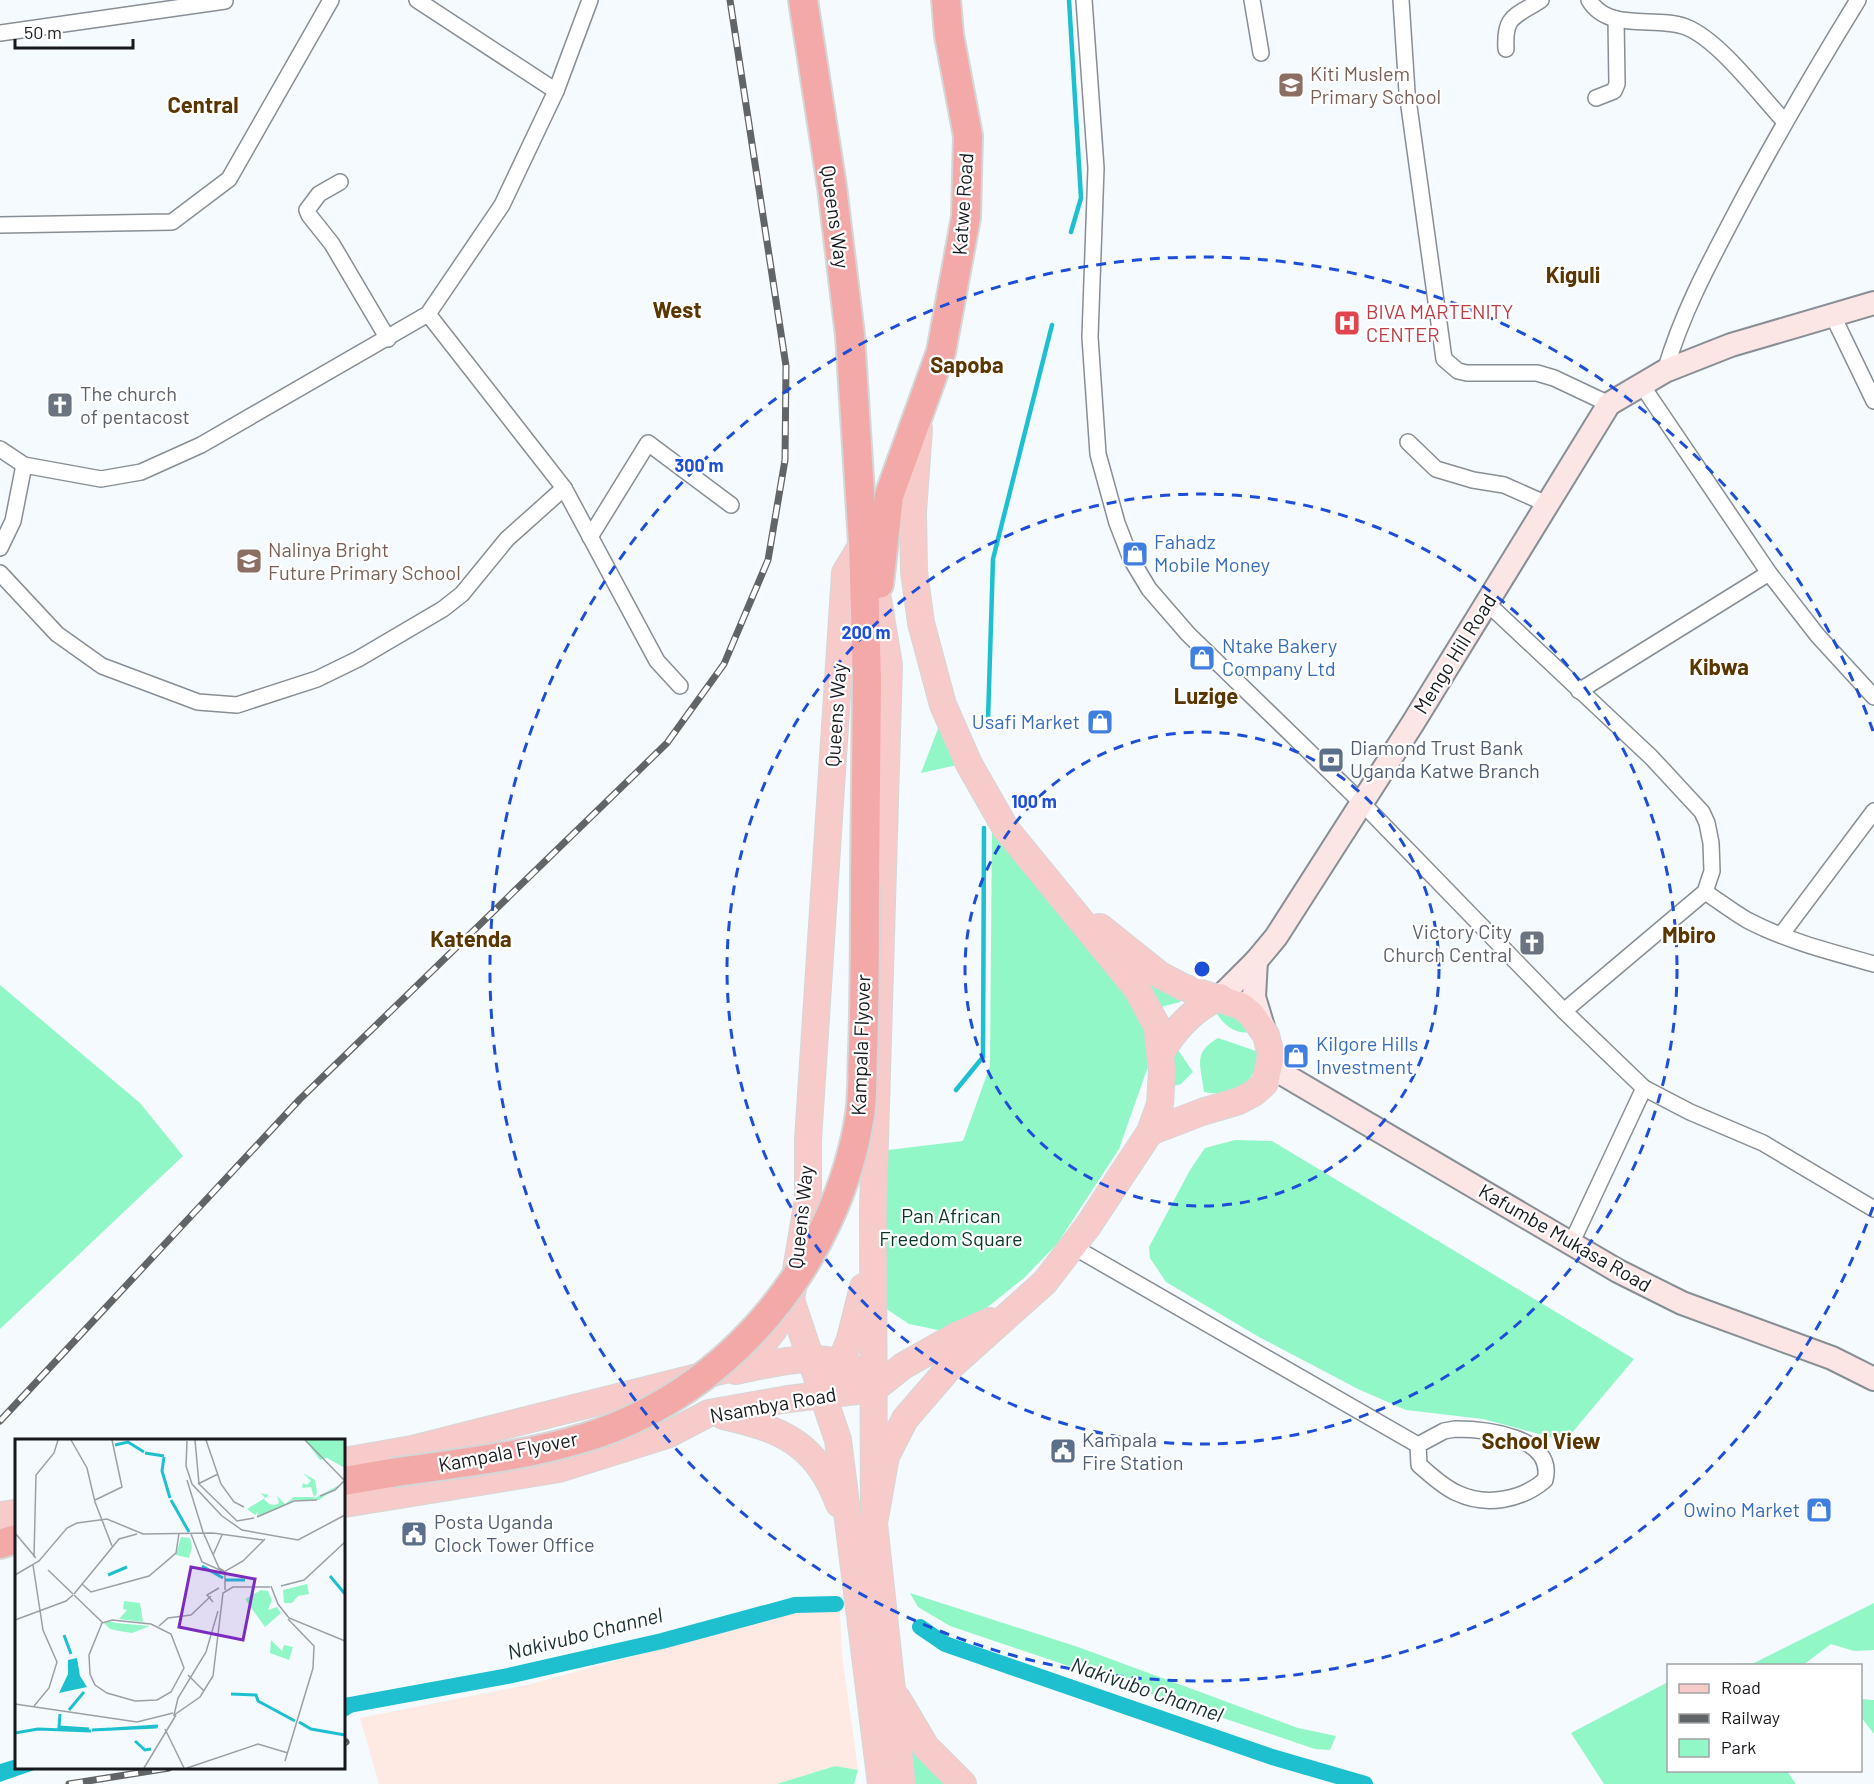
<svg xmlns="http://www.w3.org/2000/svg" width="1874" height="1784" font-family="Barlow,sans-serif">
<rect width="100%" height="100%" fill="#f5fafe"/>
<polygon fill="#feeae2" points="840,1608 842,1656 858,1770 835,1766 777,1784 379,1784 360,1718 527,1685 795,1612"/>
<g fill="#91f7c6">
<polygon points="939,726 957,765 921,773"/>
<polygon points="992,828 1138,1009 1151,1058 1119,1149 1057,1244 1024,1278 970,1321 938,1330 909,1324 888,1310 869,1274 863,1153 963,1141 990,1066"/>
<polygon points="1127,954 1167,993 1181,1000 1180,1002 1161,1007"/>
<polygon points="0,985 140,1103 183,1156 0,1329"/>
<path d="M1229 1009 1250 1032C1235 1035 1221 1023 1215 1010Z"/>
<path d="M1218 1038 1259 1052C1256 1083 1235 1098 1204 1092 1201 1065 1192 1053 1218 1038Z"/>
<polygon points="1172,1050 1178,1050 1193,1072 1181,1084 1174,1086"/>
<polygon points="1235,1140 1272,1141 1634,1359 1565,1441 1483,1419 1406,1410 1358,1389 1259,1337 1166,1282 1150,1258 1149,1247 1190,1170 1205,1148"/>
<polygon points="910,1593 1078,1647 1298,1728 1336,1736 1330,1750 1315,1749 950,1626 918,1607"/>
<polygon points="1874,1603 1874,1650 1854,1651 1831,1644 1803,1665 1702,1665 1754,1663"/>
<polygon points="1668,1682 1668,1770 1787,1771 1796,1784 1604,1784 1571,1733"/>
<polygon points="1861,1699 1874,1700 1874,1734 1861,1717"/>
<polygon points="904,1736 919,1758 944,1784 910,1784"/>
<polygon points="835,1766 858,1770 854,1784 777,1784"/>
</g>
<g fill="#1ec0d0">
<polygon points="344,1697 369,1702 344,1718"/>
<polygon points="16,1759 16,1768 40,1768 0,1782 0,1764"/>
</g>
<g fill="none" stroke-linecap="round" stroke-linejoin="round">
<g stroke="#1ec0d0" stroke-width="4.5">
<polyline points="1069,0 1081,198 1071,232"/>
<polyline points="988,720 993,559 1052,325"/>
<polyline points="956,1090 983,1057 984,828"/>
</g>
<g stroke="#1ec0d0" stroke-width="16">
<polyline points="920,1627 945,1644 1272,1757 1365,1784"/>
<polyline points="344,1706 508,1676 662,1641 795,1605 836,1604"/>
</g>
<defs>
<g id="street">
<polyline points="417,0 556,91"/>
<polyline points="1084,0 1096,168 1090,337 1098,454 1117,523 1131,559 1149,589 1188,634 1362,803 1564,1011 1644,1088 1690,1112 1763,1143 1874,1209"/>
<polyline points="1252,0 1261,53"/>
<polyline points="1401,0 1407,92 1444,359 1458,371 1467,373 1537,373 1554,378 1609,404"/>
<path d="M1589 0C1609 33 1656 15 1686 27 1719 40 1760 95 1785 122"/>
<polyline points="0,33 225,1"/>
<path d="M1506 49C1504 15 1515 17 1541 0"/>
<polyline points="1596,98 1614,91 1617,84 1616,19"/>
<polyline points="340,182 319,194 307,210 309,215 332,244 388,339"/>
<polyline points="0,225 172,222 229,179 331,0"/>
<polyline points="428,314 564,488 657,661 680,686"/>
<polyline points="1832,314 1874,401"/>
<path d="M1665 371C1683 309 1714 254 1744 197 1780 130 1818 65 1858 0"/>
<polyline points="1641,384 1769,573 1818,636 1874,697"/>
<polyline points="1408,442 1436,469 1473,480 1504,485 1547,504"/>
<polyline points="0,449 24,465 101,479 141,472 201,445 428,314 502,205 556,91 590,0"/>
<polyline points="590,537 648,443 731,505"/>
<polyline points="0,548 13,521 24,465"/>
<polyline points="0,573 57,634 102,666 198,702 237,705 317,679 358,659 443,609 462,594 507,539 564,488"/>
<polyline points="1487,603 1651,757 1702,812 1707,823 1711,843 1712,871 1705,892 1564,1011"/>
<polyline points="1579,691 1769,573"/>
<path d="M1705 892C1719 901 1733 912 1747 920 1787 941 1831 952 1874 964"/>
<polyline points="1781,935 1874,811"/>
<polyline points="1571,1244 1644,1088"/>
<polyline points="1072,1246 1418,1445"/>
<path d="M1455 1429C1484 1429 1556 1436 1545 1480 1522 1500 1486 1507 1457 1493 1443 1487 1431 1475 1419 1465L1418 1445 1444 1431Z"/>
</g>
<g id="secondary">
<polyline points="1256,961 1254,997 1264,1030"/>
<polyline points="1220,997 1256,961 1276,937 1413,723 1609,404 1665,371 1731,345 1874,303"/>
<polyline points="1271,1067 1618,1271 1682,1303 1832,1358 1874,1379"/>
</g>
<g id="primary">
<polyline points="863,543 845,573 808,1140 808,1199 791,1300 838,1440 881,1784"/>
<polyline points="877,593 889,665 873,1208 874,1523 902,1784"/>
<polyline points="1100,927 1160,975 1183,987 1241,1006 1251,1014 1266,1035 1271,1055 1265,1083 1254,1093 1239,1101 1202,1112 1150,1132"/>
<path d="M1162 1051C1176 1028 1194 1008 1220 997"/>
<path d="M735 1371C771 1364 820 1349 854 1369 861 1374 868 1383 874 1389"/>
<polyline points="834,1378 850,1339 863,1287"/>
<path d="M723 1416C782 1429 817 1444 839 1504"/>
<path d="M344 1461 412 1449 725 1370C761 1351 773 1335 791 1300"/>
<polyline points="344,1504 559,1469 667,1435 709,1413 788,1399 874,1389 903,1366 958,1335 990,1321"/>
<polyline points="0,1515 16,1513"/>
<polyline points="874,1523 886,1456 905,1419 949,1368 1045,1282 1088,1226 1150,1132 1160,1104 1162,1071 1157,1026 1137,989 1006,829 969,764 943,705 921,623 914,571 913,512 919,429"/>
<polyline points="897,1698 926,1747 963,1784"/>
</g>
<g id="highway">
<polyline points="803,0 832,187 850,335 863,543 867,680 865,885"/>
<polyline points="879,584 889,496 941,352 966,217 968,136 949,35 946,0"/>
<polyline points="344,1481 391,1473"/>
<polyline points="0,1544 16,1539"/>
</g>
</defs>
<use href="#street" stroke="#878e95" stroke-width="18"/>
<use href="#secondary" stroke="#878e95" stroke-width="26"/>
<use href="#primary" stroke="#d5d6d6" stroke-width="28"/>
<use href="#highway" stroke="#d5d6d6" stroke-width="32"/>
<use href="#street" stroke="#fff" stroke-width="15"/>
<use href="#secondary" stroke="#fce5e5" stroke-width="22"/>
<use href="#primary" stroke="#f8cbcb" stroke-width="26"/>
<use href="#highway" stroke="#f4a9a9" stroke-width="28"/>
<defs>
<g id="rail">
<polyline points="0,1421 300,1099 667,743 724,664 768,560 785,460 786,366 730,0"/>
<polyline points="344,1743 346,1742"/>
<polyline points="69,1784 169,1768"/>
</g>
</defs>
<use href="#rail" stroke="#626568" stroke-width="7"/>
<use href="#rail" stroke="#fff" stroke-width="4.5" stroke-dasharray="14" stroke-linecap="butt"/>
<defs>
<path id="highway-bridge" d="M391 1473C457 1463 524 1457 587 1437 729 1393 837 1261 860 1115 863 1095 862 1073 863 1052 865 996 865 940 865 885"/>
</defs>
<use href="#highway-bridge" stroke="#d5d6d6" stroke-width="32" stroke-linecap="butt"/>
<use href="#highway-bridge" stroke="#f4a9a9" stroke-width="28"/>
</g>
<g fill="none" stroke="#1d4ed8" stroke-width="3" stroke-dasharray="10 8">
<circle cx="1202" cy="969" r="237"/>
<circle cx="1202" cy="969" r="475"/>
<path d="M1873 1207A712 712 0 1 1 1873 731"/>
</g>
<defs>
<symbol id="school-square" viewBox="-11 -11 22 22"><rect x="-9" y="-9" width="18" height="18" rx="4" fill="#8d6e63" stroke="#fff"/><path d="M0-5L7-2L0 1L-7-2ZM-4 1L0 2.5L4 1V4Q0 6-4 4Z" fill="#fff"/></symbol>
<symbol id="hospital-square" viewBox="-11 -11 22 22"><rect x="-9" y="-9" width="18" height="18" rx="4" fill="#e0444e" stroke="#fff"/><path d="M-5-5h3v3.5h4V-5h3V5h-3V1.5h-4V5h-3Z" fill="#fff"/></symbol>
<symbol id="church-square" viewBox="-11 -11 22 22"><rect x="-9" y="-9" width="18" height="18" rx="4" fill="#6b7280" stroke="#fff"/><path d="M-1.2-6h2.4v3.5h3.3v2.4h-3.3V6h-2.4V-.1h-3.3v-2.4h3.3Z" fill="#fff"/></symbol>
<symbol id="shop-square" viewBox="-11 -11 22 22"><rect x="-9" y="-9" width="18" height="18" rx="4" fill="#3f7fe0" stroke="#fff"/><path d="M-5-2.5h2.3a2.7 3.5 0 0 1 5.4 0H5L5.5 6h-11ZM-1.5-2.5h3a1.5 2.3 0 0 0-3 0Z" fill="#fff"/></symbol>
<symbol id="bank-square" viewBox="-11 -11 22 22"><rect x="-9" y="-9" width="18" height="18" rx="4" fill="#5c6f8a" stroke="#fff"/><path d="M-6-4H6V4H-6ZM0-2.3a2.3 2.3 0 1 0 0 4.6a2.3 2.3 0 1 0 0-4.6Z" fill="#fff"/></symbol>
<symbol id="civic-square" viewBox="-11 -11 22 22"><rect x="-9" y="-9" width="18" height="18" rx="4" fill="#5c6f8a" stroke="#fff"/><path d="M-.6-6.5H3V-4.5H.6V-3L4-1V1h2V6H-6V1h2V-1L-.6-3ZM-1.2 2.5V6h2.4V2.5Z" fill="#fff"/></symbol>
</defs>
<g fill-rule="evenodd">
<use href="#school-square" x="1276" y="70" width="30" height="30"/>
<use href="#hospital-square" x="1332" y="308" width="30" height="30"/>
<use href="#church-square" x="45" y="390" width="30" height="30"/>
<use href="#shop-square" x="1120" y="539" width="30" height="30"/>
<use href="#school-square" x="234" y="546" width="30" height="30"/>
<use href="#shop-square" x="1187" y="643" width="30" height="30"/>
<use href="#shop-square" x="1085" y="707" width="30" height="30"/>
<use href="#bank-square" x="1316" y="745" width="30" height="30"/>
<use href="#church-square" x="1517" y="928" width="30" height="30"/>
<use href="#shop-square" x="1281" y="1041" width="30" height="30"/>
<use href="#civic-square" x="1048" y="1436" width="30" height="30"/>
<use href="#shop-square" x="1804" y="1495" width="30" height="30"/>
<use href="#civic-square" x="399" y="1519" width="30" height="30"/>
</g>
<g text-anchor="middle" stroke-width="4.5" stroke-linejoin="round" paint-order="stroke">
<g font-size="20" fill="#785e54" stroke="#fff" text-anchor="start">
<text x="1310" y="81">Kiti Muslem<tspan x="1310" dy="23">Primary School</tspan></text>
<text x="268" y="557">Nalinya Bright<tspan x="268" dy="23">Future Primary School</tspan></text>
</g>
<g font-size="20" fill="#17191c" stroke="#fff">
<text transform="translate(963 204) rotate(-86)" y="7">Katwe Road</text>
<text transform="translate(835 217) rotate(82)" y="7">Queens Way</text>
<text transform="translate(1455 654) rotate(-58)" y="7">Mengo Hill Road</text>
<text transform="translate(836 715) rotate(-86)" y="7">Queens Way</text>
<text transform="translate(861 1045) rotate(-88)" y="7">Kampala Flyover</text>
<text transform="translate(801 1217) rotate(-84)" y="7">Queens Way</text>
<text transform="translate(1565 1238) rotate(30)" y="7">Kafumbe Mukasa Road</text>
<text transform="translate(773 1405) rotate(-10)" y="7">Nsambya Road</text>
<text transform="translate(508 1452) rotate(-11)" y="7">Kampala Flyover</text>
</g>
<g font-size="20" fill="#be3a42" stroke="#fff" text-anchor="start">
<text x="1366" y="319">BIVA MARTENITY<tspan x="1366" dy="23">CENTER</tspan></text>
</g>
<g font-size="20" fill="#5b616d" stroke="#fff" text-anchor="start">
<text x="80" y="401">The church<tspan x="80" dy="23">of pentacost</tspan></text>
<text x="1512" y="939" text-anchor="end">Victory City<tspan x="1512" dy="23">Church Central</tspan></text>
</g>
<g font-size="20" fill="#366cbe" stroke="#fff" text-anchor="start">
<text x="1154" y="549">Fahadz<tspan x="1154" dy="23">Mobile Money</tspan></text>
<text x="1222" y="653">Ntake Bakery<tspan x="1222" dy="23">Company Ltd</tspan></text>
<text x="1080" y="729" text-anchor="end">Usafi Market</text>
<text x="1316" y="1051">Kilgore Hills<tspan x="1316" dy="23">Investment</tspan></text>
<text x="1800" y="1517" text-anchor="end">Owino Market</text>
</g>
<g font-size="20" fill="#4e5e75" stroke="#fff" text-anchor="start">
<text x="1350" y="755">Diamond Trust Bank<tspan x="1350" dy="23">Uganda Katwe Branch</tspan></text>
<text x="1082" y="1447">Kampala<tspan x="1082" dy="23">Fire Station</tspan></text>
<text x="434" y="1529">Posta Uganda<tspan x="434" dy="23">Clock Tower Office</tspan></text>
</g>
<g font-size="20" fill="#053623" stroke="#fff">
<text x="951" y="1223">Pan African<tspan x="951" dy="23">Freedom Square</tspan></text>
</g>
<g font-size="21" font-style="italic" fill="#172f32" stroke="#fff">
<text transform="translate(585 1634) rotate(-14)" y="7">Nakivubo Channel</text>
<text transform="translate(1147 1690) rotate(19)" y="7">Nakivubo Channel</text>
</g>
<g font-size="22" font-weight="bold" fill="#5a3600" stroke="#fff">
<text x="203" y="113">Central</text>
<text x="1573" y="283">Kiguli</text>
<text x="677" y="318">West</text>
<text x="967" y="373">Sapoba</text>
<text x="1719" y="675">Kibwa</text>
<text x="1206" y="704">Luzige</text>
<text x="1689" y="943">Mbiro</text>
<text x="471" y="947">Katenda</text>
<text x="1541" y="1449">School View</text>
</g>
</g>
<g transform="translate(15 1439)">
<rect width="330" height="330" fill="#f5fafe"/>
<path d="M290 1H330V29L312 19 305 21ZM288 34 300 41 302 54 298 60 330 43 304 61H279L262 70 242 78 243 72 240 76 232 70 250 59 246 54 254 56 249 60 254 65 260 66 264 64 262 57 270 65 279 58H299L296 48 287 49 288 44 292 46 296 42ZM166 98 175 99 177 108 174 119 161 116ZM292 145 294 155 283 157 277 164H269L268 151ZM246 151 253 152 257 161 253 171 262 168 266 174 250 188 230 160ZM109 162 125 164 128 183 104 180 112 171 108 170ZM94 182 101 184 135 187 117 194 104 192 95 190 89 184ZM256 201 267 212 269 206 278 208 274 221 255 214Z" fill="#91f7c6"/>
<path d="M62 219 65 237 72 248 44 254 53 235V221Z" fill="#1ec0d0"/>
<path fill="none" stroke="#1ec0d0" stroke-width="3" d="M100 6 113 3 129 13M130 14 149 17M149 18 147 32 155 59M156 61 174 93M187 127 208 139M93 136 112 128M315 137 330 155M210 141H230M49 196 56 215M216 255 241 256 243 262 280 282M54 271 69 253M45 275 44 288 74 290M284 283 296 290 330 296M97 290 143 287M77 291 142 288M77 291 96 290M0 294 23 290 76 292M120 302 130 311 136 310"/>
<path fill="none" stroke="#9ca0a4" stroke-width="1.5" d="M56 1 72 29 80 63 97 107M180 1 184 45 222 82 239 79M191 1 206 45 219 63 229 68M290 1 329 41M172 2 171 27 177 45 207 77 227 91 283 101 330 76M172 41 188 93 204 129 209 132M183 45 203 35M305 57 320 51 329 42M80 61 107 48 97 1M242 78 279 62 302 61M0 94 21 119M176 95 187 123 209 133 228 122 250 100M198 116 207 96M19 118 21 36 39 14 43 1M18 126 28 191 42 223 34 249 19 267M33 131 58 155M210 132V151M0 136 24 122 52 89 62 84 92 80 128 95 198 94 248 101M67 145 76 153 134 137 161 114 164 94M256 147 263 165 274 179 330 202M266 147 289 141 330 103M59 155 104 100 122 95M59 156 88 184M198 163 192 156 204 149M203 172 191 213 163 259 159 276 185 258 198 237 208 154 218 148H255M0 181 51 162 58 156M97 181 136 185 156 195 169 229 156 253 142 261 120 262 92 254 80 246 75 235 74 216 87 184ZM144 187 153 179 176 176 196 157M173 236 189 252M0 265 122 283 158 274M150 290 169 329M270 322 298 229 299 207 273 180M129 329 161 276M172 329 243 305 273 314"/>
<path fill="#7b2cbf" fill-opacity="0.15" stroke="#7b2cbf" stroke-width="3" d="M176 128 240 140 228 201 164 188Z"/>
<rect width="330" height="330" fill="none" stroke="#17191c" stroke-width="3"/>
</g>
<circle cx="1202" cy="969" r="9" fill="#1d4ed8" stroke="#fff" stroke-width="3"/>
<g font-size="18" text-anchor="middle" font-weight="bold" fill="#1d4ed8" stroke="#fff" stroke-width="4.5" stroke-linejoin="round" paint-order="stroke">
<text x="699" y="472">300 m</text>
<text x="866" y="639">200 m</text>
<text x="1034" y="808">100 m</text>
</g>
<rect x="1667" y="1664" width="195" height="108" fill="#ffffff" stroke="#a2a3a4" stroke-width="1.5"/>
<rect x="1679" y="1684" width="30" height="9" fill="#f8cbcb" stroke="#a2a3a4" stroke-width="1.5"/>
<text x="1721" y="1694" font-size="18" fill="#17191c">Road</text>
<rect x="1679" y="1714" width="30" height="9" fill="#626568" stroke="#a2a3a4" stroke-width="1.5"/>
<text x="1721" y="1724" font-size="18" fill="#17191c">Railway</text>
<rect x="1679" y="1739" width="30" height="18" fill="#91f7c6" stroke="#a2a3a4" stroke-width="1.5"/>
<text x="1721" y="1754" font-size="18" fill="#17191c">Park</text>
<path d="M15 39v9h118v-9" fill="none" stroke="#17191c" stroke-width="3"/>
<text x="24" y="39" font-size="18" fill="#17191c" stroke="#ffffff" stroke-width="4.5" paint-order="stroke">50 m</text>
</svg>
